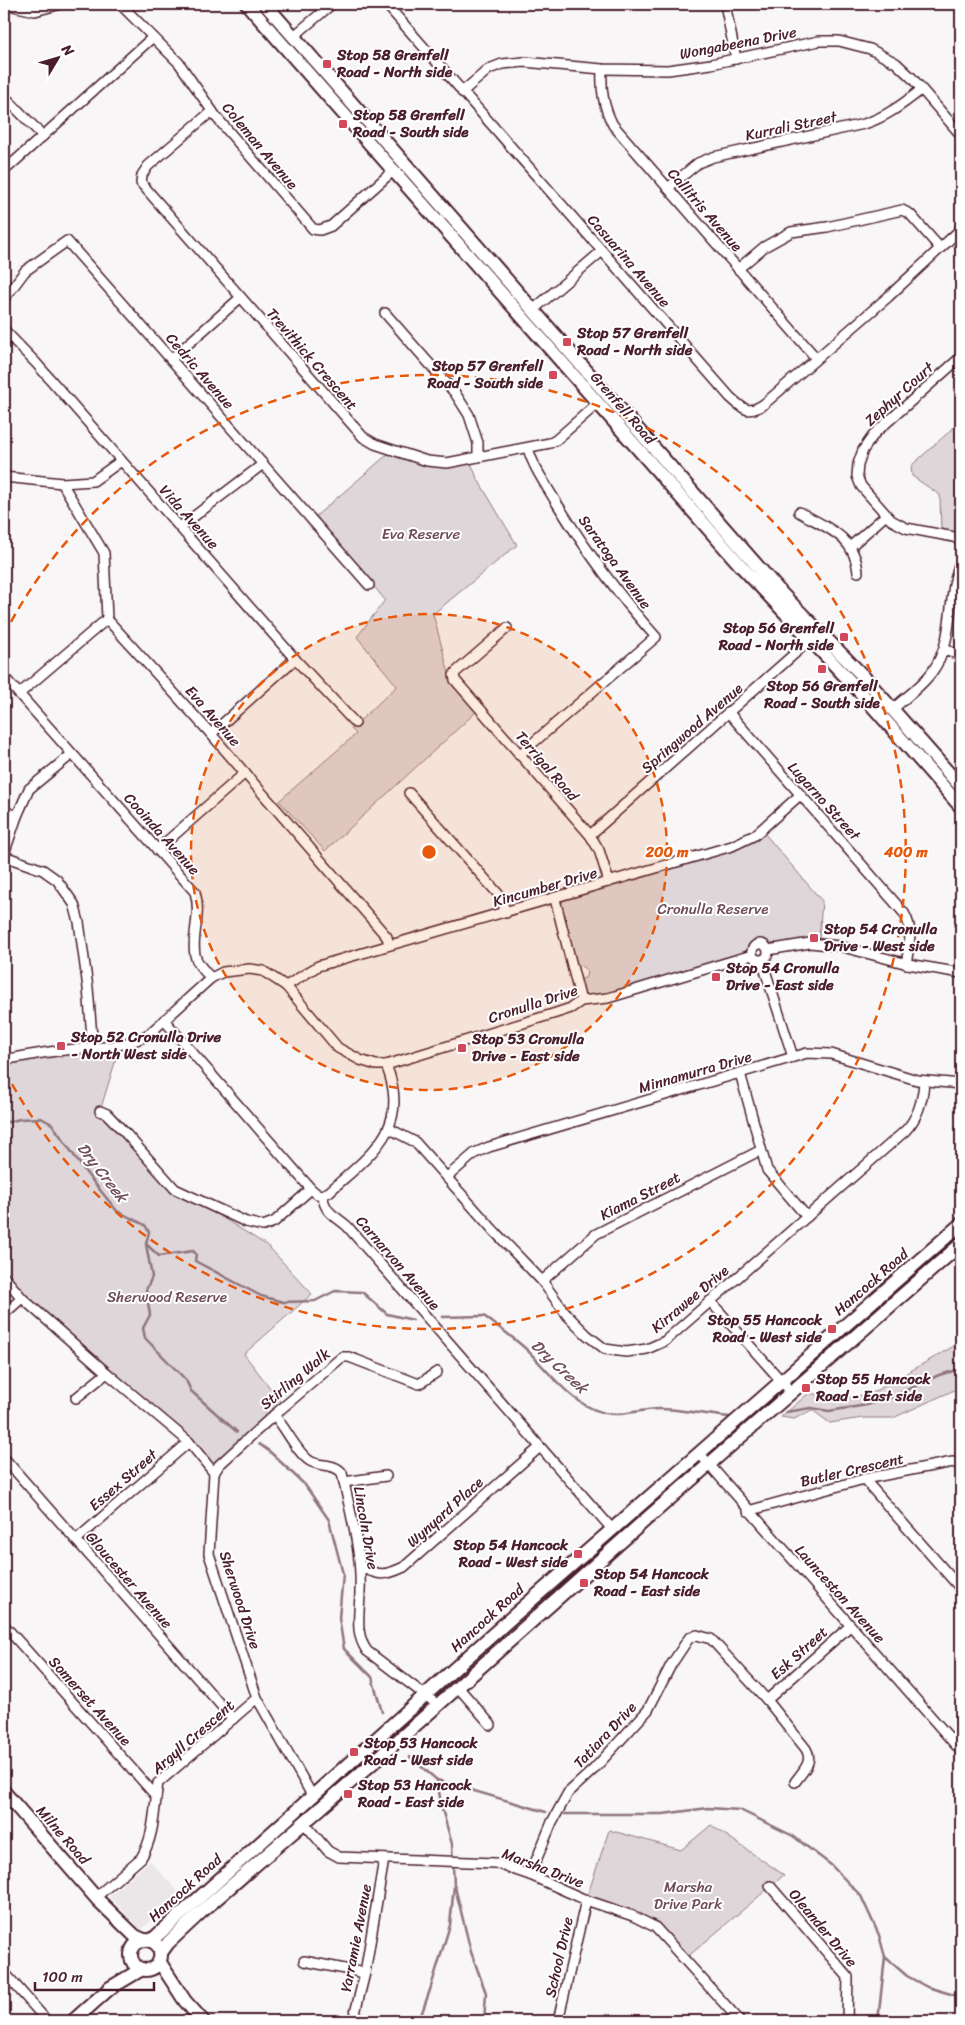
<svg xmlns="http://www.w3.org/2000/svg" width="965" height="2025" font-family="Sriracha,sans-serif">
<rect width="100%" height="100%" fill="#f8f6f7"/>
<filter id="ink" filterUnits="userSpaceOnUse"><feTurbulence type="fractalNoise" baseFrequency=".02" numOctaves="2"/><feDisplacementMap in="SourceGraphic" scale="10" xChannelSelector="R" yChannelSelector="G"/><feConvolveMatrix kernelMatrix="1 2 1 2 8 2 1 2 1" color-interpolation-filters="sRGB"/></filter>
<g filter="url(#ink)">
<polygon fill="#ebe6e8" points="150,1861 180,1894 141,1930 109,1896"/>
<g fill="#ded6d9" stroke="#947a82">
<polygon points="961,421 961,538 941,533 940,495 912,476 911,466"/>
<path d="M388 454C422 465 435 469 471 463L477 478 517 545 433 614 451 681 476 712 325 851 279 801 356 734 351 729 397 686 357 637 385 600 316 516Z"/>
<polygon points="764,833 822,901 819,940 774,944 758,941 752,944 744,952 734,957 604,995 583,995 579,981 586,977 587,970 575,962 560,906 564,899 739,848"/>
<polygon points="120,1046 100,1111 175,1188 268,1246 312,1294 244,1354 284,1406 214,1473 189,1442 22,1298 4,1275 4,1059"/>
<polygon points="961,1342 961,1387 893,1418 862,1418 830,1423 812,1410 794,1419 781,1417 809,1393 843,1399 872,1393"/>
<polygon points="711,1825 784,1875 685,1959 655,1927 586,1900 609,1830 681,1850"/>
</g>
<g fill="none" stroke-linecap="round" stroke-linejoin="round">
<g stroke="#8f747b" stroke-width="2.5">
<polyline points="4,1123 20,1119 41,1118 52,1124 87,1174 117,1211 145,1225 149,1232 146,1244 159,1256 193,1251 196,1254 195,1261 261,1296 283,1302 315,1301 335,1291 362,1292 387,1314 413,1320"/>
<polyline points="146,1244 152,1277 146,1290 150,1315 143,1328 145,1338 186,1380 191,1391 237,1432"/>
<path d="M442 1317 484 1316C498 1327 513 1337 526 1349 550 1372 576 1412 613 1414 628 1415 643 1409 658 1409 682 1409 706 1415 730 1417"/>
<polyline points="786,1412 811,1408 829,1411 867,1405 892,1397 939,1375 961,1369"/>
<polyline points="259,1444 269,1451 305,1485 329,1520 343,1574 339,1618 344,1649 372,1677 382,1712"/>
<polyline points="410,1757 437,1780 546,1812"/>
<polyline points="565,1814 663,1814 708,1808 740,1810 793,1836 831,1865 861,1896 879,1935 885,1957 878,2021"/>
<polyline points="455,1887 471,1952 486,1993 484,2021"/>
<polyline points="885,1957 907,1976 927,1987 961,1997"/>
<polyline points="419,2021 430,1990 450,1925 454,1886 452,1844 442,1809 437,1780"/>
</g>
<defs>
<g id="minor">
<polyline points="4,4 35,11 61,4"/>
<polyline points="120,4 179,63 217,118 313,229 320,230 331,226 393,171"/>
<path d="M386 4 730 397C743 409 748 415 764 404L888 297 961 229"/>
<polyline points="725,4 736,59"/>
<polyline points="294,36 332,4"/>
<path d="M602 69C601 90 603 106 613 125L816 358"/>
<polyline points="462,92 489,69 502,64 524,62 602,69 668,70 711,64 819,41 839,41 870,49 896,63 912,78 961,135"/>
<polyline points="4,96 43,136"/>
<polyline points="212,111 148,166 142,175 141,183 363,437 375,444 396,451 427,461 447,463 550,443 556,440 598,403"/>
<polyline points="4,171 153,37"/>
<path d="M668 188 698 163 713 157 864 124C886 117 903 104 921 90"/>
<polyline points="738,269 764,247 791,232 827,227 902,210 910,214 940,248"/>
<polyline points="4,299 25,271 67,241 369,585"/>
<polyline points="533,310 602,251"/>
<polyline points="385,313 455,393 469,415 478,443 478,457"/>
<polyline points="4,330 36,363 295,659 355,723"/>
<polyline points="961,357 875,433 863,450 858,464 857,476 861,486 891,520 906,528 954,537 961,541"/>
<polyline points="171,359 240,298"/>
<polyline points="4,477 62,483 93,481 121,461"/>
<polyline points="62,483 104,553 107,619 211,734 387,937 389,945"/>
<path d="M799 512C827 528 855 536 858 572"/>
<polyline points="180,527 263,464"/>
<polyline points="851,546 886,515"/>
<polyline points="507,628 456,672 454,675 455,680 590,835 599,850 609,882"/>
<polyline points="944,649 961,656"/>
<path d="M4 677 195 892C202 915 191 935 195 955 197 964 205 972 211 978"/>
<polyline points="19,694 107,619"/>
<path d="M893 709C906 697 922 686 932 672 956 639 946 596 961 560"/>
<path d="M729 713 904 913C914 930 909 945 906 964"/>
<polyline points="211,734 295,659"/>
<path d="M519 755 656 637C617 594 587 552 556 502 546 485 533 467 528 448"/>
<polyline points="409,793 500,896 506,913"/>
<polyline points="4,811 17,816"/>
<polyline points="590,835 810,640"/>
<polyline points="157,850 245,773"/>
<polyline points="4,854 17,816 29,789 72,754"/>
<polyline points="4,856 43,870 57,880 74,904 79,922 88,988 93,1049"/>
<polyline points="555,899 581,1001"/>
<circle cx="760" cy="952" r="8"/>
<polyline points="768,950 810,943 839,946 908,964 961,973"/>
<polyline points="762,961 793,1057"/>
<polyline points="286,986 318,966 732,846 755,835 800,795"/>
<path d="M164 1020 311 1189 317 1194 322 1195C326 1214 333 1214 347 1226L612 1529"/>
<path d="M4 1060C24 1056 45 1052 65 1050 94 1047 123 1049 149 1034L211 978 223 972 250 969 263 971 286 986 338 1048 360 1060 376 1065H386L556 1013 571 1008 581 1001 608 998 752 955"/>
<polyline points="740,1073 767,1170 807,1217"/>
<polyline points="100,1111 107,1114 127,1135 175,1189 246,1222 263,1226 274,1222 311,1189"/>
<path d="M390 1129 415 1142 495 1232 542 1281 567 1315 587 1335 605 1349 626 1352 647 1349 665 1341 905 1131C918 1118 923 1099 924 1081"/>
<polyline points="447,1177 475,1153 489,1147 807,1053 831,1054 917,1080 961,1084"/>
<path d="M322 1195 329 1192C371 1154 412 1128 386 1065"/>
<polyline points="4,1277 22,1298 107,1373 189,1442 214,1473 209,1554 257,1698 313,1797"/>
<polyline points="542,1281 596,1234 761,1150"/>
<polyline points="710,1301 792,1393"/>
<polyline points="4,1314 22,1298"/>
<polyline points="76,1398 107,1373"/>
<path d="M274 1415C286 1428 297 1453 310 1461 320 1467 335 1463 342 1473 350 1512 362 1551 360 1591 360 1612 354 1633 367 1651L438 1705"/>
<polyline points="700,1454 961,1751"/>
<polyline points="4,1458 233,1719"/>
<polyline points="214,1473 219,1465 274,1415 342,1357 349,1357 419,1384 437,1372"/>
<polyline points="864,1479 961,1589"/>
<polyline points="344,1482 386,1476"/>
<polyline points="748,1511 864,1479 953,1462 961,1466"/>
<polyline points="76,1540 189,1442"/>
<path d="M361 1567C379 1576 385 1576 404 1567L540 1447"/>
<polyline points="4,1625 156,1796"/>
<polyline points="458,1687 491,1725"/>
<polyline points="767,1700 850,1626"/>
<polyline points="304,1823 328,1851 339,1857 495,1863 530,1875 586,1900 633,1916 655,1927 740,2021"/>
<path d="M530 1875 552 1822 568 1793 594 1769 648 1710 671 1665 689 1638 697 1635 711 1639 767 1700 806 1749C814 1762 802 1772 795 1782"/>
<polyline points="770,1886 848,1977 847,2021"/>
<path d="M96 1897 141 1858C155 1836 154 1808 158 1783L257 1698"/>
<polyline points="304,1961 365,1973"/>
<polyline points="4,1972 47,2021"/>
<polyline points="353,2021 365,1973 384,1859"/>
<polyline points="558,2021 586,1900"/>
</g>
<g id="secondary">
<polyline points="247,4 742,567 862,694 961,807"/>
<polyline points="265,4 781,593 863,676 961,787"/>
<polyline points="4,1792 98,1900 135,1936 144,1940"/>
<circle cx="146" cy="1955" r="15"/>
<polyline points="151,1941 510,1619 961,1224"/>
<polyline points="160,1954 168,1943 200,1913 384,1753 643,1522 961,1244"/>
<polyline points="159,1961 185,2001 203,2021"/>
<polyline points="73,2021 110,1988 142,1969"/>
</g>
</defs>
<use href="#minor" stroke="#4a1f2b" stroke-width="12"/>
<use href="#secondary" stroke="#4a1f2b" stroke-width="16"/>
<use href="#minor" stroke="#fff" stroke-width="9"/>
<use href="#secondary" stroke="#fff" stroke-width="12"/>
</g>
</g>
<circle cx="429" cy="852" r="238" fill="#e8590c" fill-opacity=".12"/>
<g fill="none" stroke="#e8590c" stroke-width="2.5" stroke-dasharray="9 6">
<circle cx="429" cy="852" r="238"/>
<path d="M4 635A477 477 0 1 1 4 1069"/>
</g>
<g fill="#d1495b" stroke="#fff" stroke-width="2">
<rect x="322" y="59" width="10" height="10" rx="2.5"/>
<rect x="338" y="119" width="10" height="10" rx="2.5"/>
<rect x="562" y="337" width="10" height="10" rx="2.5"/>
<rect x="548" y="370" width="10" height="10" rx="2.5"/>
<rect x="839" y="632" width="10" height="10" rx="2.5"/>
<rect x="817" y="664" width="10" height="10" rx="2.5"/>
<rect x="809" y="933" width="10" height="10" rx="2.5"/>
<rect x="711" y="972" width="10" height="10" rx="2.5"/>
<rect x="56" y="1041" width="10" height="10" rx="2.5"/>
<rect x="457" y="1043" width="10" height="10" rx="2.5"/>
<rect x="827" y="1324" width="10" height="10" rx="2.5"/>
<rect x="801" y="1383" width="10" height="10" rx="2.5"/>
<rect x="573" y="1549" width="10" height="10" rx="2.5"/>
<rect x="579" y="1578" width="10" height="10" rx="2.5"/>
<rect x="349" y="1747" width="10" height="10" rx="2.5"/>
<rect x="343" y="1789" width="10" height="10" rx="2.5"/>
</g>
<g text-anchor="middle" stroke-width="4" stroke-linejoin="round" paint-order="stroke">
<g font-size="15" fill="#4a1f2b" stroke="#fff">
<text transform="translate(738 43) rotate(-11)" y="5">Wongabeena Drive</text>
<text transform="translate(791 126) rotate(-12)" y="5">Kurrali Street</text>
<text transform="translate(260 146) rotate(50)" y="5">Coleman Avenue</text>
<text transform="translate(705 210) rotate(49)" y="5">Callitris Avenue</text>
<text transform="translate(629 261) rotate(49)" y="5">Casuarina Avenue</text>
<text transform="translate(312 359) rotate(49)" y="5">Trevithick Crescent</text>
<text transform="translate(200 371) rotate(49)" y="5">Cedric Avenue</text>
<text transform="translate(899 394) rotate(-42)" y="5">Zephyr Court</text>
<text transform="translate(623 408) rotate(49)" y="5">Grenfell Road</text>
<text transform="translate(189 517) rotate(48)" y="5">Vida Avenue</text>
<text transform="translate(615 562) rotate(54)" y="5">Saratoga Avenue</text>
<text transform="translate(213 716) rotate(49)" y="5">Eva Avenue</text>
<text transform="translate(692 728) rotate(-41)" y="5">Springwood Avenue</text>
<text transform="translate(547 766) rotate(49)" y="5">Terrigal Road</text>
<text transform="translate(824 801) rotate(48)" y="5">Lugarno Street</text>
<text transform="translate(162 834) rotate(48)" y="5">Cooinda Avenue</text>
<text transform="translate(545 887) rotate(-16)" y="5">Kincumber Drive</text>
<text transform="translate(533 1004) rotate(-18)" y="5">Cronulla Drive</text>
<text transform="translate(695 1072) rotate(-16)" y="5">Minnamurra Drive</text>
<text transform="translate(640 1196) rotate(-27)" y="5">Kiama Street</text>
<text transform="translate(398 1263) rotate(49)" y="5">Carnarvon Avenue</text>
<text transform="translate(871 1282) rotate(-41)" y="5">Hancock Road</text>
<text transform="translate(690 1299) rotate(-40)" y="5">Kirrawee Drive</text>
<text transform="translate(295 1379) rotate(-40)" y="5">Stirling Walk</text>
<text transform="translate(852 1470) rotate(-13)" y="5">Butler Crescent</text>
<text transform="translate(123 1480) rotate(-41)" y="5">Essex Street</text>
<text transform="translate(445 1512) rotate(-42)" y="5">Wynyard Place</text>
<text transform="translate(366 1528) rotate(80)" y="5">Lincoln Drive</text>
<text transform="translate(129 1580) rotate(49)" y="5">Gloucester Avenue</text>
<text transform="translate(840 1594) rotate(48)" y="5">Launceston Avenue</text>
<text transform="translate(240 1600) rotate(72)" y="5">Sherwood Drive</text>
<text transform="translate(487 1618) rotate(-42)" y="5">Hancock Road</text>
<text transform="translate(799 1653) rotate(-42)" y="5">Esk Street</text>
<text transform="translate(90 1701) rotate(48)" y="5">Somerset Avenue</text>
<text transform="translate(605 1735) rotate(-47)" y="5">Tatiara Drive</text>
<text transform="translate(193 1737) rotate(-41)" y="5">Argyll Crescent</text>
<text transform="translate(63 1835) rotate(49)" y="5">Milne Road</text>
<text transform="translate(543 1868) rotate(21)" y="5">Marsha Drive</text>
<text transform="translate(185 1888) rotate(-42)" y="5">Hancock Road</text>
<text transform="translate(823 1928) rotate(50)" y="5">Oleander Drive</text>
<text transform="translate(356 1938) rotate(-79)" y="5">Yarramie Avenue</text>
<text transform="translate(559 1957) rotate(-77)" y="5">School Drive</text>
</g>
<g font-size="15" font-weight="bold" fill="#4a1f2b" stroke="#fff" text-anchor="start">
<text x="337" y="60">Stop 58 Grenfell<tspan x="337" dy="17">Road - North side</tspan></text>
<text x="353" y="120">Stop 58 Grenfell<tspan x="353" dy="17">Road - South side</tspan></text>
<text x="577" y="338">Stop 57 Grenfell<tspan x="577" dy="17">Road - North side</tspan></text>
<text x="543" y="371" text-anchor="end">Stop 57 Grenfell<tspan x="543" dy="17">Road - South side</tspan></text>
<text x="834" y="633" text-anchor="end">Stop 56 Grenfell<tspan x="834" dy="17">Road - North side</tspan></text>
<text x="822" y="691" text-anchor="middle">Stop 56 Grenfell<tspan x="822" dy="17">Road - South side</tspan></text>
<text x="824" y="934">Stop 54 Cronulla<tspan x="824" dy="17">Drive - West side</tspan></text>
<text x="726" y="973">Stop 54 Cronulla<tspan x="726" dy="17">Drive - East side</tspan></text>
<text x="71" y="1042">Stop 52 Cronulla Drive<tspan x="71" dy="17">- North West side</tspan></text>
<text x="472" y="1044">Stop 53 Cronulla<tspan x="472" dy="17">Drive - East side</tspan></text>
<text x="822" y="1325" text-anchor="end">Stop 55 Hancock<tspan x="822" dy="17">Road - West side</tspan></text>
<text x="816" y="1384">Stop 55 Hancock<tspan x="816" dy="17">Road - East side</tspan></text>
<text x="568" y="1550" text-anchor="end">Stop 54 Hancock<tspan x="568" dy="17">Road - West side</tspan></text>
<text x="594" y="1579">Stop 54 Hancock<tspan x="594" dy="17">Road - East side</tspan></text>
<text x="364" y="1748">Stop 53 Hancock<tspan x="364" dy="17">Road - West side</tspan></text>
<text x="358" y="1790">Stop 53 Hancock<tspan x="358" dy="17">Road - East side</tspan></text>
</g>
<g font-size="15" fill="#6f4d56" stroke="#fff">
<text x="421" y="539">Eva Reserve</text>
<text x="713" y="914">Cronulla Reserve</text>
<text x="167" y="1302">Sherwood Reserve</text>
<text x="688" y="1892">Marsha<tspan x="688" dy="17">Drive Park</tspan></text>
</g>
<g font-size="16" font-style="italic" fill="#72515a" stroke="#fff">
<text transform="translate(103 1172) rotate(52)" y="6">Dry Creek</text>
<text transform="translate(560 1366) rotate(43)" y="6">Dry Creek</text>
</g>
</g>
<circle cx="429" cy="852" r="8" fill="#e8590c" stroke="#fff" stroke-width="2.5"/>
<g font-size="15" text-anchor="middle" font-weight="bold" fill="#e8590c" stroke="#fff" stroke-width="4" stroke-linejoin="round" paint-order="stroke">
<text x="667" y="857">200 m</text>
<text x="906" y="857">400 m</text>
</g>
<rect width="965" height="2025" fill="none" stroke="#fff" stroke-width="20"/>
<rect x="10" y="10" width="945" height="2005" fill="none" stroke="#4a1f2b" stroke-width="2" filter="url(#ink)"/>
<g transform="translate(58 58) rotate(52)" stroke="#ffffff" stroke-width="4" paint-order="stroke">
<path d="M0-4L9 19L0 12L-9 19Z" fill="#4a1f2b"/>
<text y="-8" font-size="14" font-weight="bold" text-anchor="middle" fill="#4a1f2b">N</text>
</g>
<path d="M35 1982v8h119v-8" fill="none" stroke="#4a1f2b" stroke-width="2.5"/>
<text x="42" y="1982" font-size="15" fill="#4a1f2b" stroke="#ffffff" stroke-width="4" paint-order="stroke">100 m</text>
</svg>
